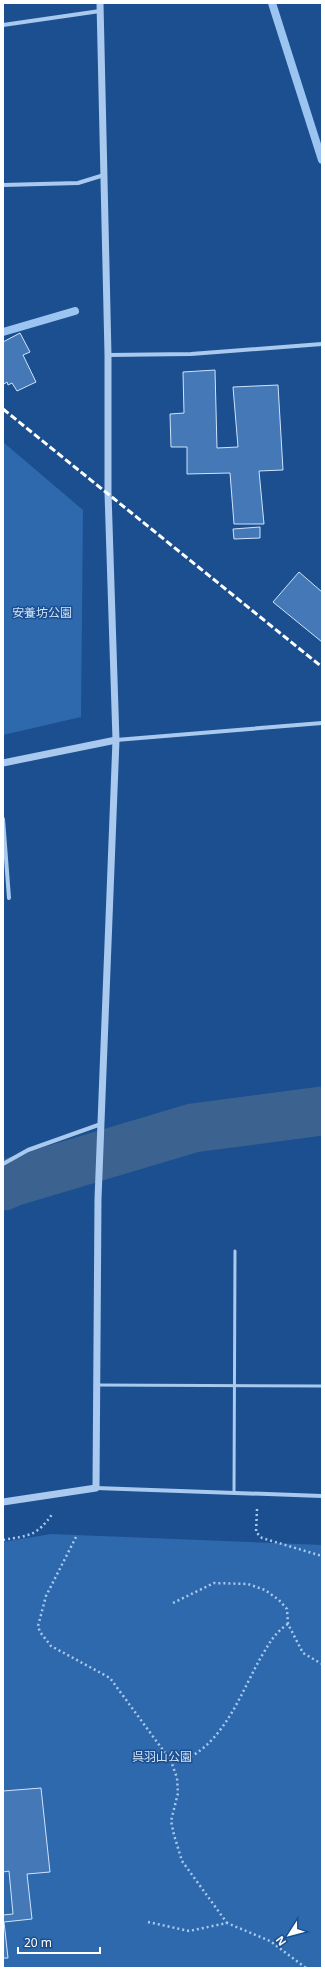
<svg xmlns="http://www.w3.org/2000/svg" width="325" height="1971" font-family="'Noto Sans','Noto Sans JP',sans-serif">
<rect width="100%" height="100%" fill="#1b4f8f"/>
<g fill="#2e69ad">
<polygon points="3,442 83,510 81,717 3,735"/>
<polygon points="51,1534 322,1545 322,1968 3,1968 3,1542"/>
</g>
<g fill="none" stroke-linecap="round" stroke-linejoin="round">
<g stroke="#9cc4f0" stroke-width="8">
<polyline points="272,3 322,160"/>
<polyline points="3,332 75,311"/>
</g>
<polyline stroke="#3c6290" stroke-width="49" points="3,1186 12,1182 193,1128 322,1111"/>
</g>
<g fill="#4478b7" stroke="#cfe3fa">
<polygon points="20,333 30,352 23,355 36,382 17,391 12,383 8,385 7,382 4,384 3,382 3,342"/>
<polygon points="215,370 217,448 238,447 233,387 278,385 283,470 259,471 264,524 234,524 230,473 187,474 187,447 171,447 170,414 184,413 183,372"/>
<polygon points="260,527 260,538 234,539 233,529"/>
<polygon points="299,572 322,592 322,642 273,602"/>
<polygon points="41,1788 50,1872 27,1874 32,1919 4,1922 8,1958 3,1958 3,1915 13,1914 9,1871 3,1872 3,1791"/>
</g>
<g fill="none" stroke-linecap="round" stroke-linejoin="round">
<g stroke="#a9c9ee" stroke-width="2.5" stroke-dasharray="2 3" stroke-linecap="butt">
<polyline points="257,1509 256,1532 262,1538 322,1556"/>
<polyline points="76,1537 46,1596 38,1626 40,1632 51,1646 110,1678 171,1761 177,1778 178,1793 171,1821 174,1835 182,1861 227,1923"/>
<path d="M3 1540C30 1535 36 1537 53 1513"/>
<polyline points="173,1603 214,1583 248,1584 265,1590 279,1600 287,1609 288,1624 303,1653 322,1664"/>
<path d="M171 1761C178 1760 187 1759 192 1756 227 1735 242 1691 261 1657 269 1644 275 1632 288 1624"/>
<polyline points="148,1922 189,1931 227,1923 270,1941 306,1968"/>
</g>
<g stroke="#a9c9ee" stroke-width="3">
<polyline points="98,1385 322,1386"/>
<polyline points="234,1493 235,1251"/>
</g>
<g stroke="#a9c9ee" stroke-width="4">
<polyline points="3,25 100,11"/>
<polyline points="3,185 78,183 104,175"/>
<polyline points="108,355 191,354 322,344"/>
<polyline points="116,740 322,723"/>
<polyline points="3,819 9,898"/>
<polyline points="3,1164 28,1150 101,1124"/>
<polyline points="96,1488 322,1496"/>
</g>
<g stroke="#a9c9ee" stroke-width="7">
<polyline points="3,763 116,740"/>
<polyline points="3,1502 96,1488 98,1199 116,740 108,493 108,355 100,3"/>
</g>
<polyline stroke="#fff" stroke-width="3" stroke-dasharray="7 3" stroke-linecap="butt" points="3,409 322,667"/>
</g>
<g text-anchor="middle" stroke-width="3" stroke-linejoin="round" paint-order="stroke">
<g font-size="12" fill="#cfe3fa" stroke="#1b4f8f">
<text x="42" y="617">安養坊公園</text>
<text x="162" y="1761">呉羽山公園</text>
</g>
</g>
<rect width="325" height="1971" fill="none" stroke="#ffffff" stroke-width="8"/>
<g transform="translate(289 1935) rotate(234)" stroke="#1b4f8f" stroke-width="3" paint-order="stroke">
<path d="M0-3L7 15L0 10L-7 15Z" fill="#ffffff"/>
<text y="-6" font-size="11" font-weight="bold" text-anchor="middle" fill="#ffffff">N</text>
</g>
<path d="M18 1947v6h82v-6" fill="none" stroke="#ffffff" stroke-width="2"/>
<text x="24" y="1947" font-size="12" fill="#ffffff" stroke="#1b4f8f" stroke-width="3" paint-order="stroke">20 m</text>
</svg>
